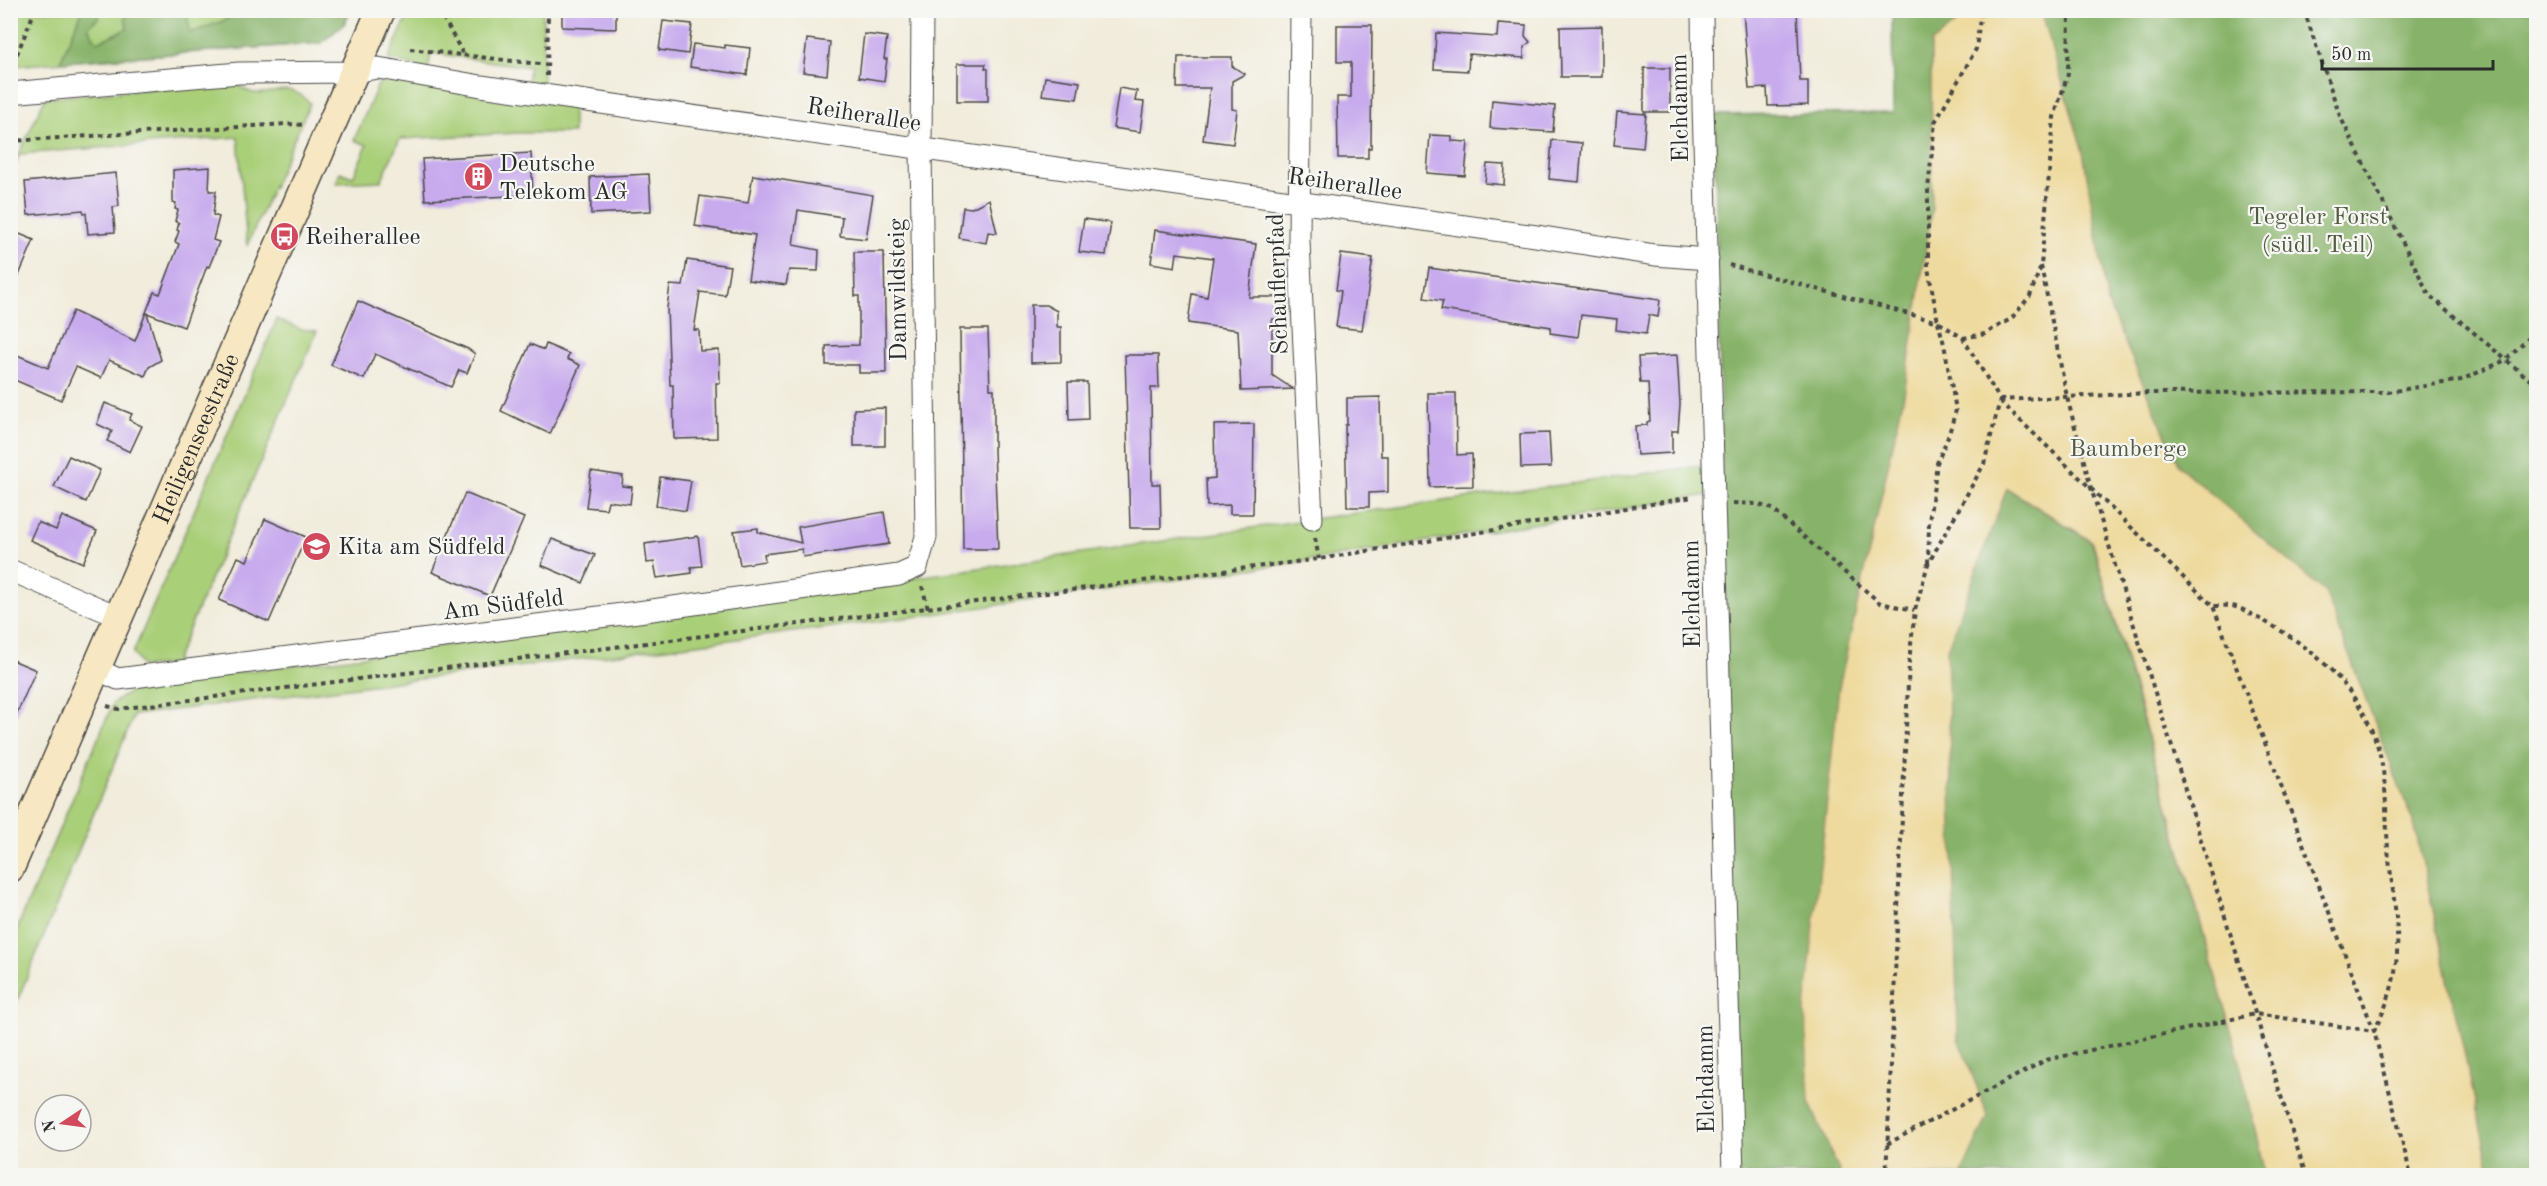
<svg xmlns="http://www.w3.org/2000/svg" width="2547" height="1186" font-family="'Old Standard TT',serif">
<rect width="100%" height="100%" fill="#f6f6f2"/>
<filter id="ink" filterUnits="userSpaceOnUse"><feTurbulence type="fractalNoise" baseFrequency=".0167" numOctaves="2"/><feDisplacementMap in="SourceGraphic" scale="12" xChannelSelector="R" yChannelSelector="G"/><feConvolveMatrix kernelMatrix="1 2 1 2 8 2 1 2 1" color-interpolation-filters="sRGB"/></filter>
<filter id="wash" filterUnits="userSpaceOnUse"><feTurbulence type="fractalNoise" baseFrequency=".008" numOctaves="4" result="noise"/><feDisplacementMap in="SourceGraphic" scale="24" xChannelSelector="R" yChannelSelector="G"/><feGaussianBlur stdDeviation="1.35" result="paint"/><feColorMatrix in="noise" values="0 0 0 0 0 0 0 0 0 0 0 0 0 0 0 0 0 1.4 0 .05"/><feComposite in="paint" operator="in"/></filter>
<g filter="url(#wash)">
<rect width="100%" height="100%" fill="#f1ecdb"/>
<g fill="#aacf79" stroke="#6a7d52" stroke-width="1.5">
<polygon points="11,11 350,11 344,24 321,43 11,66"/>
<polygon points="410,11 543,11 543,86 527,84 529,67 431,53 428,70 388,59"/>
<polygon points="381,78 573,106 573,133 519,133 400,139 381,181 336,183 340,172 353,177 367,145 354,140"/>
<path d="M233 82C238 85 244 90 250 92 273 99 285 77 310 103L247 246 238 137 20 154 11 175V155L19 154 45 98Z"/>
<polygon points="277,319 300,329 317,331 174,664 142,667 133,653"/>
<polygon points="1708,465 1707,495 1319,559 920,616 134,715 11,1016 11,943 113,703 130,692 149,684 525,635 1312,519"/>
</g>
<g fill="#87b269" stroke="#596e4a" stroke-width="1.5">
<polygon points="82,11 100,11 99,17 88,27 97,42 127,29 124,11 187,11 190,33 223,21 239,11 350,11 344,24 321,43 60,62"/>
<polygon points="1892,11 1971,11 1931,43 1932,208 1904,395 1839,687 1830,788 1809,1101 1841,1175 1738,1175 1714,115 1893,113"/>
<polygon points="2041,11 2536,11 2536,1175 2491,1175 2415,828 2325,593 2179,466 2108,304 2083,152"/>
<polygon points="2006,488 2092,542 2240,1062 2265,1175 1961,1175 1988,1116 1958,1038 1947,649"/>
</g>
<polygon fill="#eeda9e" stroke="#8c8264" stroke-width="1.5" points="1971,11 2041,11 2083,152 2108,304 2179,466 2325,592 2415,828 2491,1175 2265,1175 2240,1062 2093,542 2007,488 1947,649 1958,1038 1988,1116 1961,1175 1841,1175 1809,1101 1805,1010 1839,687 1904,395 1932,208 1931,43"/>
<g fill="none" stroke-linecap="round" stroke-linejoin="round">
<polyline stroke="#69a2d8" stroke-width="7" points="10,13 11,10"/>
</g>
<g id="blocks">
<g fill="#c7abed">
<polygon points="562,10 616,10 616,29 562,27"/>
<polygon points="1743,10 1797,10 1800,81 1808,81 1808,105 1768,106 1767,88 1749,89"/>
<polygon points="663,21 692,24 688,54 659,50"/>
<polygon points="1498,23 1526,25 1525,36 1530,42 1524,47 1524,58 1469,54 1468,71 1434,69 1436,33 1497,37"/>
<polygon points="1337,25 1372,25 1371,148 1368,148 1368,158 1338,158 1337,97 1351,97 1351,62 1337,62"/>
<polygon points="1602,26 1602,77 1561,77 1560,27"/>
<polygon points="864,34 887,37 884,59 887,59 884,81 859,77"/>
<polygon points="807,39 830,42 827,75 803,72"/>
<polygon points="693,44 725,48 725,45 750,48 747,75 690,67"/>
<polygon points="1178,57 1232,57 1232,66 1245,74 1232,81 1232,109 1237,110 1233,144 1203,140 1210,88 1177,88"/>
<polygon points="957,64 986,64 985,68 988,69 988,101 957,101"/>
<rect x="1644" y="68" width="26" height="44"/>
<polygon points="1045,77 1080,82 1077,99 1042,95"/>
<polygon points="1119,88 1137,91 1135,101 1144,102 1140,132 1113,128"/>
<polygon points="1492,100 1555,106 1553,132 1490,128"/>
<polygon points="1617,112 1646,114 1643,148 1614,145"/>
<polygon points="1430,135 1452,136 1452,141 1468,142 1465,176 1427,173"/>
<polygon points="1552,140 1582,143 1579,182 1549,179"/>
<polygon points="531,153 533,195 425,200 422,159"/>
<polygon points="1487,164 1505,165 1504,185 1485,183"/>
<polygon points="210,167 209,191 216,191 213,215 219,217 213,240 219,242 209,267 207,266 184,327 147,313 161,360 149,367 145,376 109,360 101,378 76,367 61,400 10,378 10,352 48,368 73,311 135,341 154,292 160,294 179,244 175,242 179,231 177,230 179,223 175,221 178,210 175,209 176,203 173,202 173,170"/>
<polygon points="116,173 119,206 113,207 115,232 88,234 86,213 84,213 83,210 28,215 25,182"/>
<polygon points="649,174 651,211 591,214 590,177"/>
<polygon points="753,175 873,195 866,239 840,236 842,217 798,210 793,245 819,250 818,271 789,270 786,285 748,280 755,235 695,226 700,196 748,203"/>
<polygon points="989,199 997,233 988,232 986,243 959,238 963,207 972,208"/>
<polygon points="1084,219 1111,223 1106,255 1079,252"/>
<polygon points="10,230 34,240 11,294 10,294"/>
<polygon points="1155,230 1256,244 1249,297 1283,297 1283,319 1272,319 1272,375 1293,389 1241,391 1238,330 1188,323 1192,294 1207,297 1213,258 1177,253 1175,267 1151,263"/>
<polygon points="854,252 884,252 886,373 859,373 859,365 826,365 826,346 859,345 859,296 855,296"/>
<polygon points="1341,254 1373,258 1362,330 1336,327 1341,291 1336,290"/>
<polygon points="687,260 730,266 725,295 700,292 694,330 699,330 700,351 719,350 720,383 716,383 717,438 674,439 673,385 670,385 667,308 670,285 683,286"/>
<polygon points="1429,268 1660,300 1658,317 1649,315 1646,334 1616,330 1617,319 1581,315 1578,337 1550,333 1551,327 1441,310 1443,301 1424,298"/>
<polygon points="358,301 468,349 475,354 467,373 459,370 451,387 375,354 364,379 331,365"/>
<polygon points="1031,305 1046,305 1057,311 1057,327 1061,327 1061,362 1031,363"/>
<polygon points="960,329 988,329 990,389 994,389 994,450 998,549 963,549"/>
<polygon points="530,344 544,350 546,344 569,354 567,359 580,365 550,434 501,411"/>
<polygon points="1125,355 1158,355 1159,388 1151,388 1152,484 1160,484 1161,528 1130,528"/>
<polygon points="1677,355 1680,404 1678,431 1672,431 1672,453 1637,455 1635,426 1647,425 1647,422 1650,421 1648,383 1640,383 1638,357"/>
<polygon points="1068,382 1087,382 1088,419 1069,420"/>
<polygon points="1428,393 1456,393 1457,455 1472,454 1473,486 1430,487"/>
<polygon points="1380,397 1381,456 1388,456 1388,492 1369,493 1369,507 1347,507 1345,425 1347,425 1347,398"/>
<polygon points="105,403 132,414 129,420 142,426 130,452 107,441 112,431 97,424"/>
<polygon points="885,408 885,446 854,446 854,409"/>
<polygon points="1254,424 1253,514 1230,514 1230,505 1207,506 1206,479 1215,478 1214,425"/>
<polygon points="1549,433 1551,467 1521,468 1520,434"/>
<polygon points="69,456 100,470 86,502 54,487"/>
<polygon points="591,471 623,476 622,486 632,487 630,504 608,501 606,509 586,507"/>
<polygon points="660,477 691,481 686,511 656,506"/>
<polygon points="465,493 524,518 490,596 432,572"/>
<polygon points="884,512 889,544 803,557 802,549 764,554 765,561 740,565 734,531 758,528 758,532 801,543 798,527"/>
<polygon points="62,516 97,531 83,563 30,540 38,522 56,530"/>
<polygon points="265,519 306,537 269,622 219,600 238,557 247,561"/>
<polygon points="698,536 702,566 691,567 692,573 657,578 654,562 647,563 645,544"/>
<polygon points="552,539 595,555 583,583 541,565"/>
<polygon points="10,659 36,670 10,729"/>
</g>
</g>
</g>
<g filter="url(#ink)">
<use href="#blocks" fill-opacity="0" stroke="#494845" stroke-width="1.5"/>
<g fill="none" stroke-linecap="round" stroke-linejoin="round">
<defs>
<g id="street">
<polyline points="1301,10 1299,241 1312,519"/>
<polyline points="1702,10 1703,105 1733,1176"/>
<polyline points="10,93 239,73 354,72 378,68 481,86 1536,236 1655,255 1708,259"/>
<polyline points="10,570 119,617"/>
<polyline points="96,669 118,679 638,612 899,575 917,567 926,537 921,149 922,10"/>
</g>
<g id="secondary">
<path id="s1" d="M10 868 381 10"/>
</g>
</defs>
<use href="#street" stroke="#494845" stroke-width="23"/>
<use href="#secondary" stroke="#494845" stroke-width="31"/>
<g stroke="#494845" stroke-width="4" stroke-dasharray="4.5 4.5" stroke-linecap="butt">
<polyline points="439,10 463,54"/>
<polyline points="2304,10 2340,116 2429,295 2536,385"/>
<polyline points="410,49 548,65"/>
<polyline points="10,71 35,10"/>
<polyline points="547,76 548,10"/>
<polyline points="10,141 286,124 305,125"/>
<polyline points="1729,265 1938,322 1944,344 1956,410 1948,437 1937,463 1929,522 1928,563"/>
<polyline points="2041,266 2067,397 2091,488 2306,1176"/>
<polyline points="1963,338 1985,334 2012,318 2030,296 2041,266 2054,117 2068,74 2069,10"/>
<polyline points="2000,400 2150,393 2388,392 2461,380 2506,360 2536,331"/>
<polyline points="2000,401 2213,606 2374,1031 2411,1176"/>
<polyline points="1733,503 1757,504 1772,509 1880,603 1914,610"/>
<polyline points="1315,538 1319,559"/>
<polyline points="922,586 928,608"/>
<polyline points="107,706 118,709 1319,559 1693,497"/>
<path d="M1887 1144 2046 1060 2255 1014 2374 1031C2408 966 2397 928 2389 859 2385 824 2388 789 2380 755 2365 693 2315 647 2260 619 2253 616 2244 609 2236 607 2229 605 2220 606 2213 606"/>
<polyline points="1886,1176 1909,661 1915,610 1928,564 1984,464 2000,400 1963,338 1938,322 1928,268 1928,189 1935,122 1976,49 1981,10"/>
</g>
<use href="#street" stroke="#fff" stroke-width="21"/>
<use href="#secondary" stroke="#f7e8c3" stroke-width="28"/>
</g>
</g>
<defs>
<symbol id="building-disc" viewBox="-11 -11 22 22"><circle r="9.5" fill="#d1495b" stroke="#f6f6f2"/><path d="M-4-6H4V6H1V3H-1V6H-4ZM-2.5-4.3h1.7v1.8h-1.7ZM.8-4.3h1.7v1.8H.8ZM-2.5-1h1.7V.8h-1.7ZM.8-1h1.7V.8H.8Z" fill="#fff"/></symbol>
<symbol id="bus-disc" viewBox="-11 -11 22 22"><circle r="9.5" fill="#d1495b" stroke="#f6f6f2"/><path d="M-5-6H5V4H4V6H2V4H-2V6H-4V4H-5ZM-3.5-4V0h7V-4ZM-3.5 1.2v1.5H-2V1.2ZM2 1.2v1.5H3.5V1.2Z" fill="#fff"/></symbol>
<symbol id="school-disc" viewBox="-11 -11 22 22"><circle r="9.5" fill="#d1495b" stroke="#f6f6f2"/><path d="M0-5L7-2L0 1L-7-2ZM-4 1L0 2.5L4 1V4Q0 6-4 4Z" fill="#fff"/></symbol>
</defs>
<g fill-rule="evenodd">
<use href="#building-disc" x="462" y="160" width="33" height="33"/>
<use href="#bus-disc" x="268" y="220" width="33" height="33"/>
<use href="#school-disc" x="300" y="530" width="33" height="33"/>
</g>
<g text-anchor="middle" stroke-width="4.5" stroke-linejoin="round" paint-order="stroke">
<g font-size="24" fill="#2b2b2b" stroke="#f6f6f2">
<text transform="translate(1679 108) rotate(-91)" y="8">Elchdamm</text>
<text transform="translate(864 114) rotate(9)" y="8">Reiherallee</text>
<text transform="translate(1345 183) rotate(8)" y="8">Reiherallee</text>
<text transform="translate(1277 284) rotate(-92)" y="8">Schauflerpfad</text>
<text transform="translate(897 290) rotate(-91)" y="8">Damwildsteig</text>
<text dy="8" stroke="none"><textPath href="#s1" startOffset="468">Heiligenseestraße</textPath></text>
<text transform="translate(1691 594) rotate(-91)" y="8">Elchdamm</text>
<text transform="translate(503 604) rotate(-7)" y="8">Am Südfeld</text>
<text transform="translate(1705 1079) rotate(-91)" y="8">Elchdamm</text>
</g>
<g font-size="24" fill="#2b2b2b" stroke="#f6f6f2" text-anchor="start">
<text x="499" y="171">Deutsche<tspan x="499" dy="28">Telekom AG</tspan></text>
<text x="305" y="244">Reiherallee</text>
<text x="338" y="554">Kita am Südfeld</text>
</g>
<g font-size="24" fill="#515c42" stroke="#f6f6f2">
<text x="2318" y="224">Tegeler Forst<tspan x="2318" dy="28">(südl. Teil)</tspan></text>
<text x="2128" y="456">Baumberge</text>
</g>
</g>
<rect width="2547" height="1186" fill="none" stroke="#f6f6f2" stroke-width="36"/>
<g transform="translate(63 1123) rotate(257)"><circle r="28" fill="#f6f6f2" stroke="#a5a5a2" stroke-width="1.5"/>
<path d="M0-4.5L10 22L0 15L-10 22Z" fill="#d1495b"/>
<text y="-9" font-size="16" font-weight="bold" text-anchor="middle" fill="#2b2b2b">N</text>
</g>
<path d="M2322 60v9h171v-9" fill="none" stroke="#2b2b2b" stroke-width="3"/>
<text x="2331" y="60" font-size="18" fill="#2b2b2b" stroke="#f6f6f2" stroke-width="4.5" paint-order="stroke">50 m</text>
</svg>
